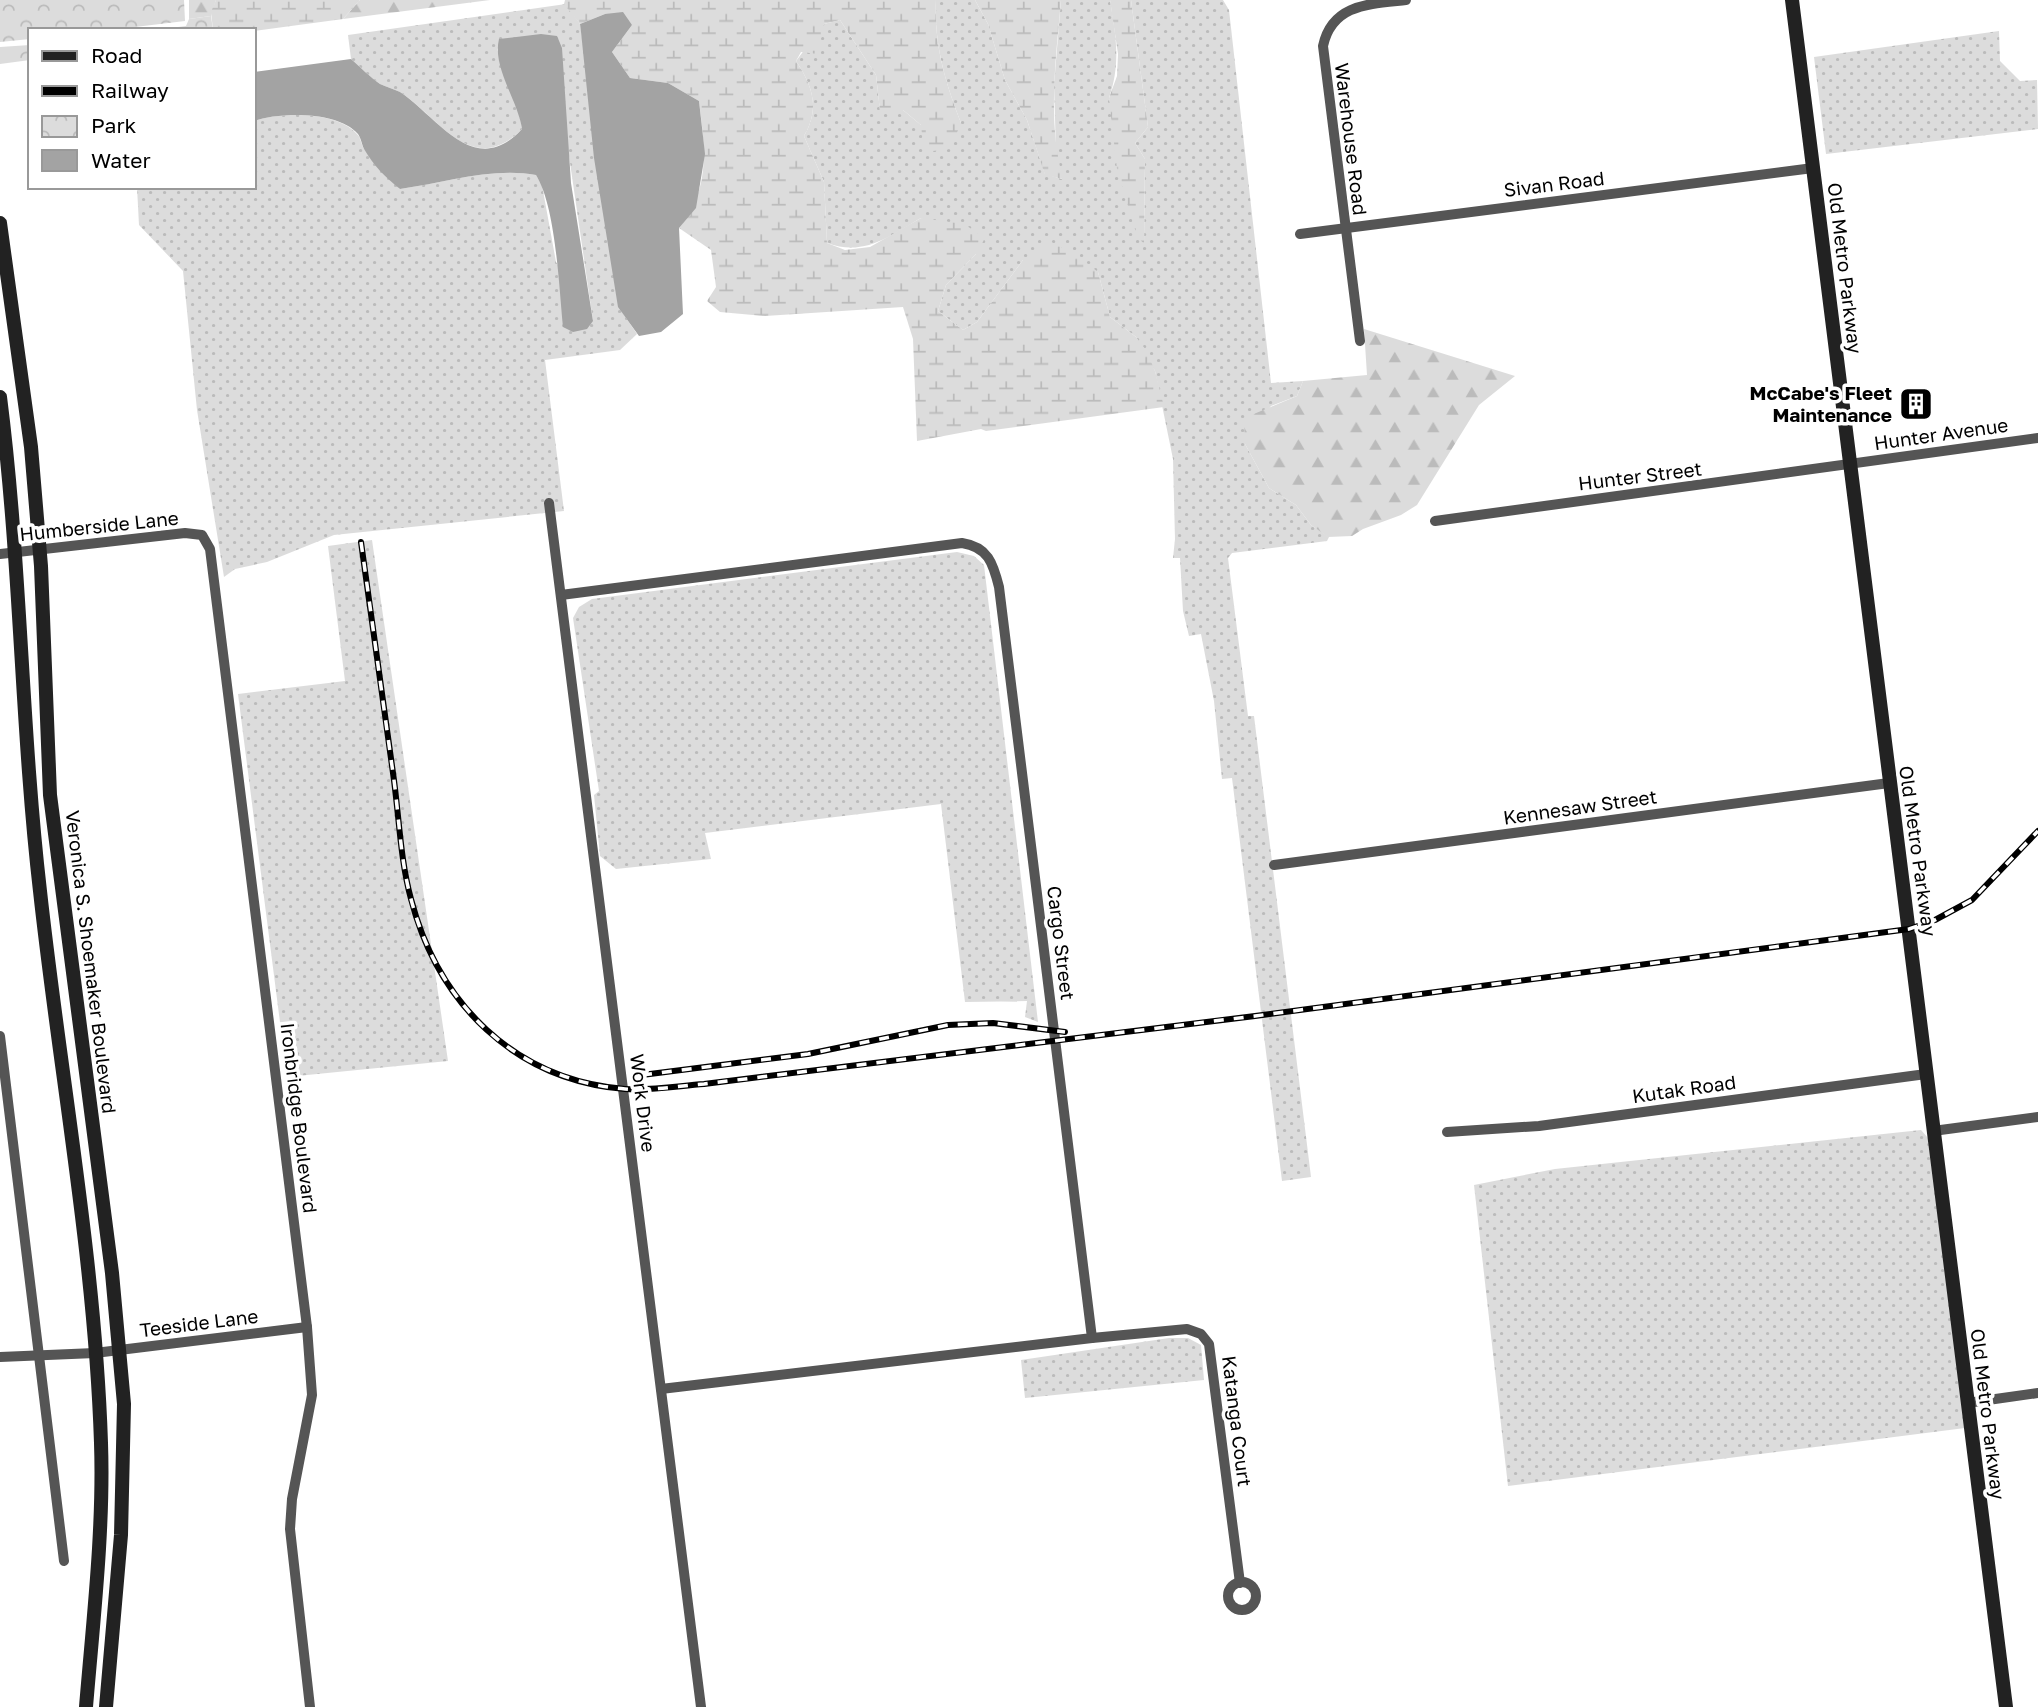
<svg xmlns="http://www.w3.org/2000/svg" width="2038" height="1707" font-family="'Golos Text',sans-serif">
<defs>
<pattern id="grass-dots" width="8" height="8" patternUnits="userSpaceOnUse" patternTransform="scale(1.75)"><rect width="8" height="8" fill="#dcdcdc"/><path d="M2 2h.1M6 6h.1" fill="none" stroke="#bbb" stroke-width="1.8" stroke-linecap="round"/></pattern>
<pattern id="forest-firs" width="22" height="20" patternUnits="userSpaceOnUse" patternTransform="scale(1.75)"><rect width="22" height="20" fill="#dcdcdc"/><path d="M5 1l3.5 6h-7zM16 11l3.5 6h-7z" fill="#bbb"/></pattern>
<pattern id="wetland-marsh" width="20" height="14" patternUnits="userSpaceOnUse" patternTransform="scale(1.75)"><rect width="20" height="14" fill="#dcdcdc"/><path d="M1 5h8M5 5V1M11 12h8M15 12V8" fill="none" stroke="#bbb"/></pattern>
<pattern id="park-crowns" width="20" height="18" patternUnits="userSpaceOnUse" patternTransform="scale(1.75)"><rect width="20" height="18" fill="#dcdcdc"/><path d="M2 6a3 3 0 1 1 6 0M12 15a3 3 0 1 1 6 0" fill="none" stroke="#bbb"/></pattern>
</defs>
<rect width="100%" height="100%" fill="#fff"/>
<g fill="url(#grass-dots)">
<path d="M936 0H975L988 24 1005 80 1027 120 1045 174 1062 179 1056 152 1054 85 1061 0H1110C1116 36 1121 63 1109 98L1144 243 1145 159 1135 143 1148 127 1131 0H1223L1229 10 1271 383 1303 381 1297 396 1271 406 1245 444 1269 488 1296 505 1311 525 1329 537 1327 541 1232 553 1228 558 1248 716H1254L1311 1177 1282 1181 1232 778 1222 779 1214 701 1201 634 1189 636 1183 611 1180 558H1173L1175 539 1173 459 1155 371 1136 337 1110 317 1098 272 1023 260 977 322 963 330 938 311 946 285 976 254 921 218C890 236 864 257 827 243L824 182 804 136C820 109 813 86 796 61L824 24 840 20 876 75 880 110H903L921 125 961 123C945 81 934 45 936 0Z"/>
<path d="M566 4 580 24 622 312 637 334 620 350 545 360 564 511 334 535 267 562 235 569 224 577 197 410 183 271 139 225 137 187H254V121C280 112 337 111 357 134 361 138 361 144 364 149 375 163 389 176 400 189 444 183 492 167 536 175L542 185 556 262 593 321 568 149 497 48C504 76 518 100 522 129 472 180 438 116 400 92 394 89 386 87 380 84 370 77 360 67 351 59L348 35Z"/>
<polygon points="1999,31 2000,61 2020,81 2037,80 2038,129 1826,154 1814,57"/>
<polygon points="372,540 448,1061 287,1077 238,694 345,681 328,546"/>
<polygon points="957,552 974,556 984,565 1038,1022 1025,1017 1027,1001 965,1002 941,804 705,833 711,859 616,869 600,856 594,795 599,791 573,618 579,607 592,599"/>
<polygon points="1921,1130 1928,1138 1965,1428 1508,1486 1474,1185 1555,1169"/>
<polygon points="1169,1338 1188,1338 1201,1345 1204,1380 1025,1398 1021,1360"/>
</g>
<g fill="url(#forest-firs)">
<polygon points="189,0 216,0 211,16 189,19"/>
<polygon points="360,0 490,0 343,19"/>
<polygon points="1364,329 1515,376 1479,405 1417,505 1401,515 1363,529 1352,536 1328,537 1311,525 1296,505 1269,488 1245,444 1244,418 1297,396 1303,381 1367,375"/>
</g>
<g fill="url(#wetland-marsh)">
<polygon points="216,0 360,0 343,19 254,31 213,30 211,12"/>
<path d="M565 0H936C934 45 945 81 961 123L950 149 924 152 921 125 903 110 880 111 876 75 840 20 824 24 818 54 801 52 796 61C813 86 820 109 804 136L824 182 827 243 845 250 870 247 921 218 964 224 985 238 976 254 946 285 938 311 963 330 977 322 1023 260 1051 242 1075 254 1098 272 1110 317 1136 337 1146 350 1155 371 1164 407 986 431 981 429 917 441 913 339 903 307 765 316 720 312 707 301 716 287 711 250 679 228C711 188 705 149 699 101L668 83 630 78 612 52 632 25 605 14 580 24 564 4Z"/>
<path d="M975 0H1061C1056 59 1047 121 1063 179L1045 175 1027 120 1005 80 988 24Z"/>
<polygon points="1110,0 1131,0 1148,127 1135,143 1145,159 1144,244 1137,236 1117,169 1109,98 1117,76 1118,54"/>
</g>
<g fill="url(#park-crowns)">
<polygon points="0,0 184,0 185,21 110,30 30,30 30,39 0,42"/>
<polygon points="211,16 213,30 154,30 186,26 189,19"/>
<polygon points="30,45 30,60 0,64 0,47"/>
</g>
<g fill="#a3a3a3">
<polygon points="623,12 632,25 612,52 630,78 668,83 699,101 705,154 696,208 679,228 683,314 661,332 639,336 618,307 594,158 581,32 580,24 605,14"/>
<path d="M541 34 557 36 562 48 571 183 593 321 587 329 573 332 563 327C559 288 556 207 536 175 492 167 444 183 400 189 385 177 374 166 364 149 362 145 361 138 358 134 338 111 280 112 254 121V72L351 59C360 67 370 77 380 84 386 87 394 89 400 92 437 116 474 181 522 129 518 100 492 68 499 39Z"/>
</g>
<g fill="none" stroke-linecap="round" stroke-linejoin="round">
<g stroke="#555" stroke-width="10">
<polyline points="1300,234 1813,168"/>
<path d="M1360 341 1323 46C1332 4 1369 4 1406 0"/>
<polyline points="549,503 701,1707"/>
<polyline points="1435,521 2038,438"/>
<polyline points="0,554 185,533 202,535 210,549 307,1327 312,1395 292,1499 290,1529 310,1707"/>
<path d="M561 595 962 543C988 547 993 563 999 587L1092 1338 661 1389"/>
<polyline points="1274,865 1889,783"/>
<polyline points="0,1036 64,1561"/>
<polyline points="1933,1131 2038,1117"/>
<polyline points="1447,1132 1539,1126 1926,1074"/>
<polyline points="1092,1338 1187,1329 1201,1334 1209,1344 1240,1583"/>
<polyline points="0,1357 95,1353 307,1327"/>
<polyline points="1967,1403 2038,1393"/>
<circle cx="1242" cy="1596" r="14"/>
</g>
<g stroke="#222" stroke-width="14">
<polyline points="1792,0 2006,1707"/>
<polyline points="0,223 31,447 41,566 50,795 112,1273 124,1404 121,1535 106,1707"/>
<path d="M0 397C21 561 21 727 40 891 60 1075 95 1258 101 1443 104 1528 93 1622 86 1707"/>
</g>
<defs>
<g id="rail">
<path d="M361 542C372 619 382 696 393 773 399 814 400 859 411 899 438 1003 514 1080 625 1089 651 1091 678 1086 704 1084L1255 1016 1909 929 1935 920 1972 900 2038 831"/>
<polyline points="642,1075 808,1054 948,1025 993,1023 1065,1032"/>
</g>
</defs>
<use href="#rail" stroke="#000" stroke-width="6"/>
<use href="#rail" stroke="#fff" stroke-width="3.5" stroke-dasharray="10" stroke-linecap="butt"/>
</g>
<defs>
<symbol id="building-square" viewBox="-11 -11 22 22"><rect x="-9" y="-9" width="18" height="18" rx="4" fill="#000" stroke="#fff"/><path d="M-4-6H4V6H1V3H-1V6H-4ZM-2.5-4.3h1.7v1.8h-1.7ZM.8-4.3h1.7v1.8H.8ZM-2.5-1h1.7V.8h-1.7ZM.8-1h1.7V.8H.8Z" fill="#fff"/></symbol>
</defs>
<g fill-rule="evenodd">
<use href="#building-square" x="1897" y="385" width="38" height="38"/>
</g>
<g text-anchor="middle" stroke-width="7" stroke-linejoin="round" paint-order="stroke">
<g font-size="19" fill="#000" stroke="#fff">
<text transform="translate(1351 139) rotate(83)" y="7">Warehouse Road</text>
<text transform="translate(1554 184) rotate(-7)" y="7">Sivan Road</text>
<text transform="translate(1845 268) rotate(83)" y="7">Old Metro Parkway</text>
<text transform="translate(1941 434) rotate(-8)" y="7">Hunter Avenue</text>
<text transform="translate(1640 476) rotate(-7)" y="7">Hunter Street</text>
<text transform="translate(99 526) rotate(-6)" y="7">Humberside Lane</text>
<text transform="translate(1580 807) rotate(-8)" y="7">Kennesaw Street</text>
<text transform="translate(1918 851) rotate(82)" y="7">Old Metro Parkway</text>
<text transform="translate(1061 943) rotate(83)" y="7">Cargo Street</text>
<text transform="translate(91 962) rotate(83)" y="7">Veronica S. Shoemaker Boulevard</text>
<text transform="translate(1684 1089) rotate(-8)" y="7">Kutak Road</text>
<text transform="translate(643 1103) rotate(83)" y="7">Work Drive</text>
<text transform="translate(299 1118) rotate(83)" y="7">Ironbridge Boulevard</text>
<text transform="translate(199 1323) rotate(-7)" y="7">Teeside Lane</text>
<text transform="translate(1988 1414) rotate(83)" y="7">Old Metro Parkway</text>
<text transform="translate(1237 1421) rotate(83)" y="7">Katanga Court</text>
</g>
<g font-size="19" font-weight="bold" fill="#000" stroke="#fff" text-anchor="end">
<text x="1892" y="400">McCabe's Fleet<tspan x="1892" dy="22">Maintenance</tspan></text>
</g>
</g>
<rect x="28" y="28" width="228" height="161" fill="#ffffff" stroke="#999999" stroke-width="2"/>
<rect x="42" y="51" width="35" height="10" fill="#222222" stroke="#999999" stroke-width="2"/>
<text x="91" y="63" font-size="21" fill="#000000">Road</text>
<rect x="42" y="86" width="35" height="10" fill="#000000" stroke="#999999" stroke-width="2"/>
<text x="91" y="98" font-size="21" fill="#000000">Railway</text>
<rect x="42" y="116" width="35" height="21" fill="url(#park-crowns)" stroke="#999999" stroke-width="2"/>
<text x="91" y="133" font-size="21" fill="#000000">Park</text>
<rect x="42" y="150" width="35" height="21" fill="#a3a3a3" stroke="#999999" stroke-width="2"/>
<text x="91" y="168" font-size="21" fill="#000000">Water</text>
</svg>
